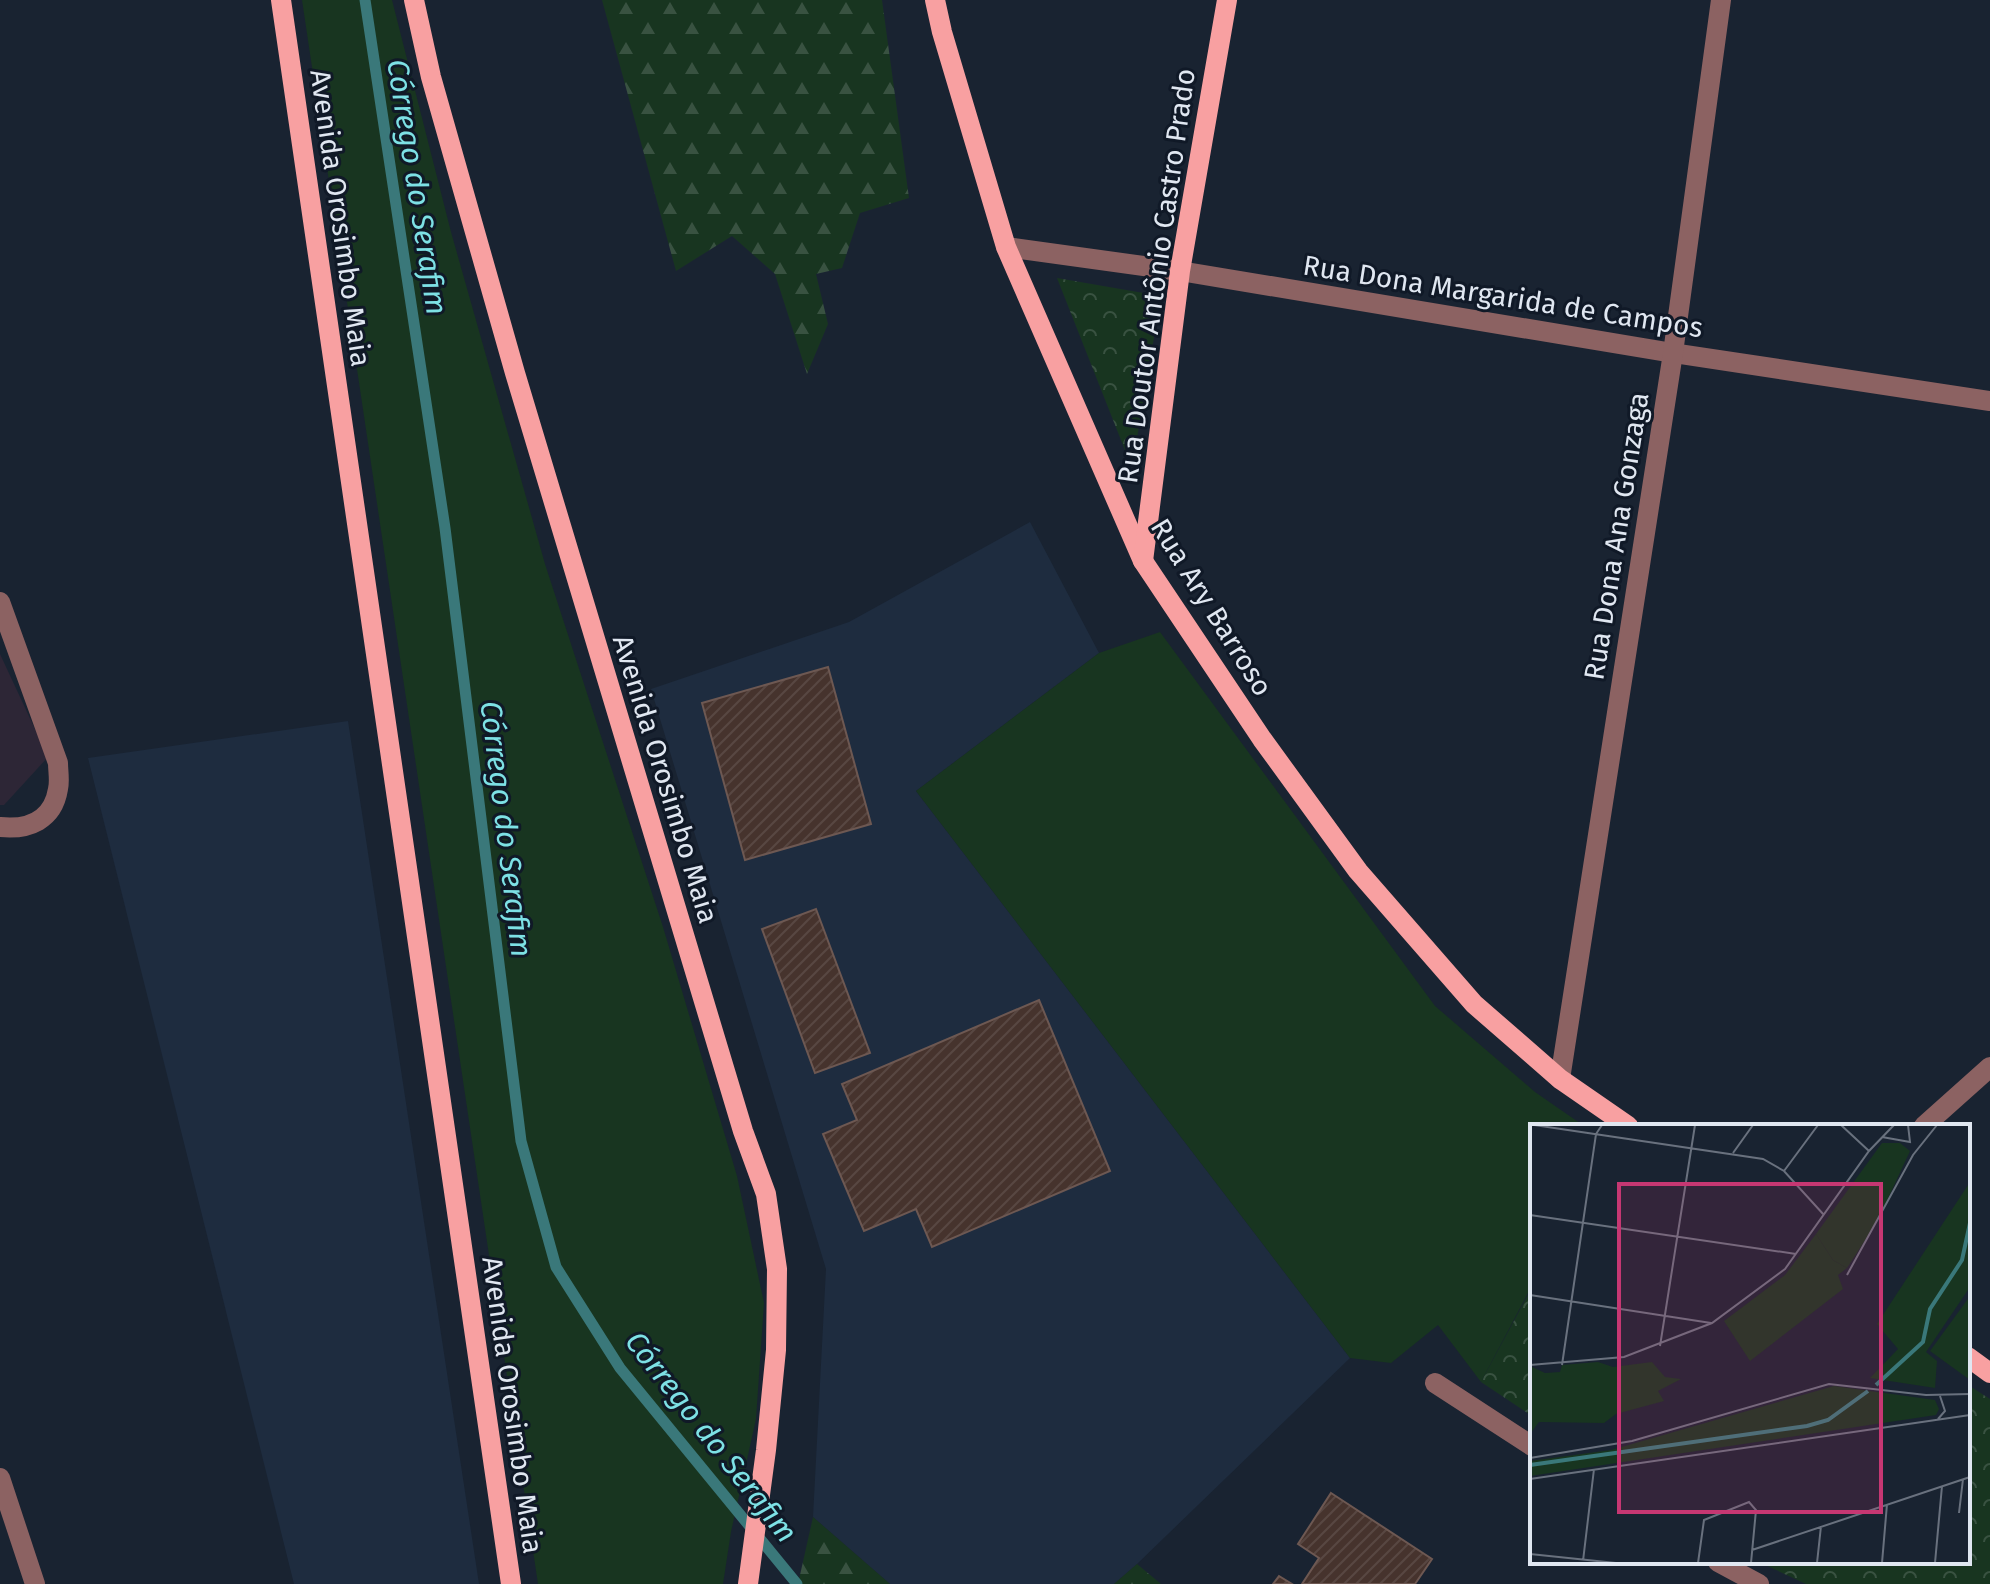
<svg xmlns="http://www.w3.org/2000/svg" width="1990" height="1584" font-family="'Fira Sans',sans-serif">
<defs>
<pattern id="forest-firs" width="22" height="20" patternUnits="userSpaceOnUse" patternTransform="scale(2)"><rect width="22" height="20" fill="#183520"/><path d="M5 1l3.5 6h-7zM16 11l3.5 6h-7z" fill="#395241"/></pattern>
<pattern id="park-crowns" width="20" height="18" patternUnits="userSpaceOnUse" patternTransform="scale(2)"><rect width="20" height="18" fill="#183520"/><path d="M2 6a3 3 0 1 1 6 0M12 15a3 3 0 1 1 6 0" fill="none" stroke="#395241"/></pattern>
<pattern id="building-hatch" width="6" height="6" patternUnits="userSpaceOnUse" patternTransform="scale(2)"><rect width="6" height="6" fill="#46332d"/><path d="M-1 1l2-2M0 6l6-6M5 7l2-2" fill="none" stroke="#584742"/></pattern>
</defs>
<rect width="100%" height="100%" fill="#192331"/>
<g fill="#1e2c3f">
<polygon points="1030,522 1099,653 916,791 1350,1358 1137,1564 1114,1584 890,1584 813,1517 826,1269 651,689 849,622"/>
<polygon points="348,721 479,1584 294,1584 88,758"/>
</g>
<polygon fill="#2d2636" points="0,654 48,757 4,805 0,805"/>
<g fill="#183520">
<polygon points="302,0 392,0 451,232 545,564 663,927 737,1176 764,1303 756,1419 731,1532 723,1584 538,1584"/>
<polygon points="1160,632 1435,1006 1535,1092 1584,1126 1532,1126 1532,1291 1528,1293 1481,1382 1438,1325 1391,1363 1350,1358 916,791 1099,653"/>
</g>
<g fill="url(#forest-firs)">
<polygon points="602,0 882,0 909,198 860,213 842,268 816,274 828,324 807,374 775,274 732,236 676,271"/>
<polygon points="813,1517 890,1584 798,1584"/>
<polygon points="1137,1564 1161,1584 1114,1584"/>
</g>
<g fill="url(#park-crowns)">
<polygon points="1057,278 1161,296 1132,468"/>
<polygon points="1532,1291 1532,1416 1481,1382 1529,1293"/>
<polygon points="1968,1385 1990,1399 1990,1584 1806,1584 1759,1562 1968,1562"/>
</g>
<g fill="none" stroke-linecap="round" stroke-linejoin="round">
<polyline stroke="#3a787a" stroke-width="11" points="365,0 445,528 521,1141 556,1267 620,1368 797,1584"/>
</g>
<g fill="url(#building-hatch)" stroke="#6d5852" stroke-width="2">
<polygon points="828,667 871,824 745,860 702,703"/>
<polygon points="816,909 870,1053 815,1073 762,929"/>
<polygon points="1039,1000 1110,1171 932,1247 916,1209 864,1231 823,1134 857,1120 842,1084"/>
<polygon points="1331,1493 1432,1559 1415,1584 1302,1584 1319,1558 1298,1544"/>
<polygon points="1279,1576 1292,1584 1273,1584"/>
</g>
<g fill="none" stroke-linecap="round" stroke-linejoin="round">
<g stroke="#8c6262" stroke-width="20">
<polyline points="1006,247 1180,271 1673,353 1990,401"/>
<path d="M0 602 58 763C58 771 60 781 58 789 53 820 29 830 0 827"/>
<polyline points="1560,1079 1673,353 1721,0"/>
<polyline points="1924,1126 1990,1067"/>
<polyline points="1435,1383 1532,1446"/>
<polyline points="0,1478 35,1584"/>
<polyline points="1718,1562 1759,1584"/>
</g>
<g stroke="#f8a0a1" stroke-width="20">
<polyline points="281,0 511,1584"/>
<polyline points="414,0 431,77 515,373 743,1131 766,1194 777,1269 776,1350 766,1450 748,1584"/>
<polyline points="935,0 942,32 1006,247 1143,561 1262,739 1358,871 1474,1004 1560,1079 1628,1126"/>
<polyline points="1143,561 1180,271 1227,0"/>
<polyline points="1968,1357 1990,1373"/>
</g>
</g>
<g text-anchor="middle" stroke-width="6" stroke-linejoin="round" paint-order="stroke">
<g font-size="28" fill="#e0e7f1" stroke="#101927">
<text transform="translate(341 218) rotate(82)" y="10">Avenida Orosimbo Maia</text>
<text transform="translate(1156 276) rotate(-82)" y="10">Rua Doutor Antônio Castro Prado</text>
<text transform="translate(1503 296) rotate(9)" y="10">Rua Dona Margarida de Campos</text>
<text transform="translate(1616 536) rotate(-81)" y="10">Rua Dona Ana Gonzaga</text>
<text transform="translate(1212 607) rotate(58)" y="10">Rua Ary Barroso</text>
<text transform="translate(666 779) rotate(73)" y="10">Avenida Orosimbo Maia</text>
<text transform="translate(513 1405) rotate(82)" y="10">Avenida Orosimbo Maia</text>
</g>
<g font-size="30" font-style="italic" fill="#7de1e5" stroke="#101927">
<text transform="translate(417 187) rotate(81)" y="10">Córrego do Serafim</text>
<text transform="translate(506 829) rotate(83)" y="10">Córrego do Serafim</text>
<text transform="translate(711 1437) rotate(52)" y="10">Córrego do Serafim</text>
</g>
</g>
<g transform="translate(1530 1124)">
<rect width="440" height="440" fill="#192331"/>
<path d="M286 110 303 136 317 144 308 151 313 165 220 237 194 197 255 151ZM440 172V256L400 227ZM304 262 405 276 409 285 406 291 0 352V337L81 326Z" fill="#183520"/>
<path d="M440 58V163L396 228 407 237 405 264 340 254 368 225 347 200ZM68 238 83 243 122 238 135 253 151 255 128 267 134 277 86 290 74 299 9 298 0 310V242L15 249 30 248 32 241Z" fill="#183520"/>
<path d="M352 19H370L380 27 347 98 317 144 303 136 286 110Z" fill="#183520"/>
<path fill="none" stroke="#3a787a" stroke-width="4" d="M346 261 393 218 400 185 432 136 440 99M0 341 277 302 298 296 338 267"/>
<path fill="none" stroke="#69717e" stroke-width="2" d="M4 1 233 35 254 47 294 91M311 1 339 27M352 13 380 18 378 1M203 29 223 1M254 47 288 1M0 91 266 130M317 151 383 31 407 1M0 171 181 199M130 222 165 1M0 241 94 233 182 199 255 145 339 27 364 1M32 241 66 10 72 1M408 295 415 287 410 272M0 334 102 317 299 260 396 271 440 270M0 355 440 291M429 389 433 355M222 426 440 353M0 430 86 439M53 437 64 345M168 439 174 396 219 378 226 386 221 439M287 439 291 402M352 439 357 380M405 439 412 362"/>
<path fill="#c63772" fill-opacity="0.15" stroke="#c63772" stroke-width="4" d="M89 60H351V388H89Z"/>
<rect width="440" height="440" fill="none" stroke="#e0e7f1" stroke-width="4"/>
</g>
</svg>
